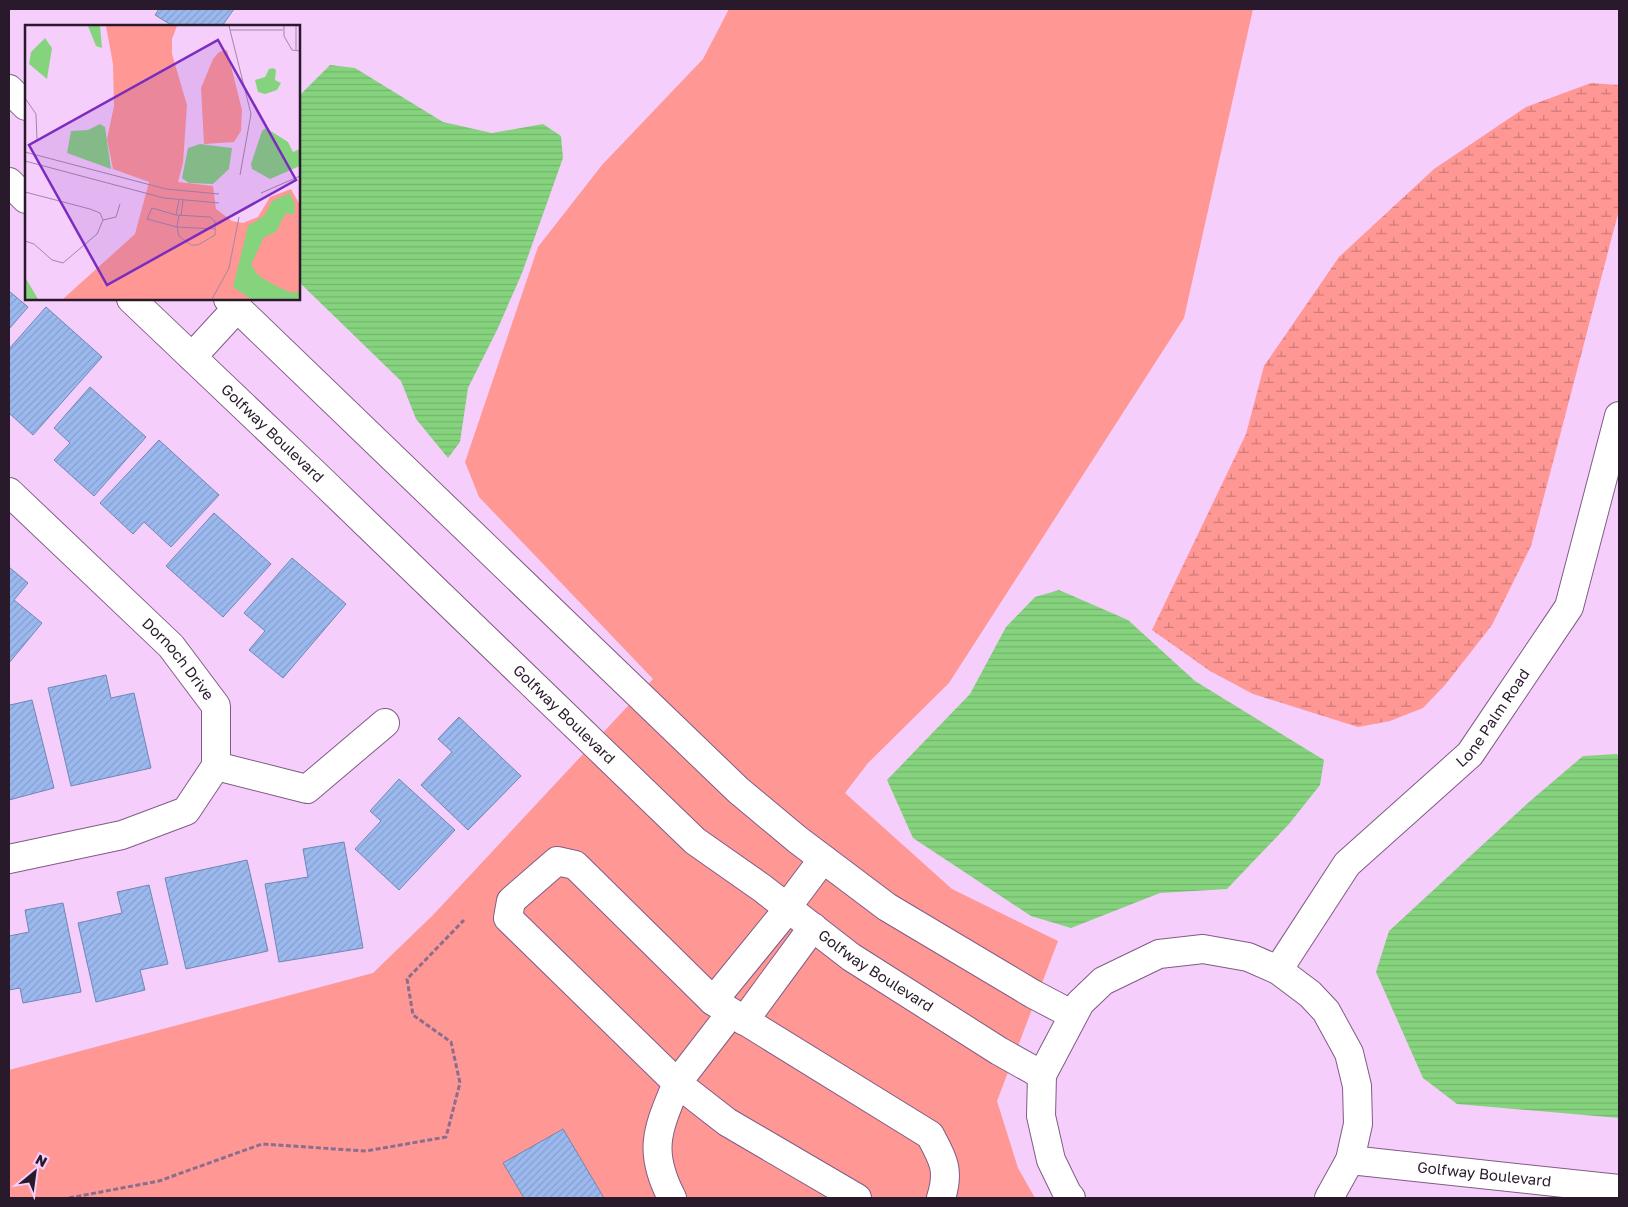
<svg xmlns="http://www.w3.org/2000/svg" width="1628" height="1207" font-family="'Golos Text',sans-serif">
<defs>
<pattern id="wetland-marsh" width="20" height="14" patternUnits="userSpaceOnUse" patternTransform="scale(1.25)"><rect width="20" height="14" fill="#ff9794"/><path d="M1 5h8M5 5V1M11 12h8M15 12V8" fill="none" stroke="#ce7a79"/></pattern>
<pattern id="water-rules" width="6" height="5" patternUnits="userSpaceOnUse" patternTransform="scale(1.25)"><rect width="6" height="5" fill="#86d37e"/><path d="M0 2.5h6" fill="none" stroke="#74b56d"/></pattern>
<pattern id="building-hatch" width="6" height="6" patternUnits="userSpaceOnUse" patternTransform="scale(1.25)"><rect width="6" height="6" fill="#9bb9ee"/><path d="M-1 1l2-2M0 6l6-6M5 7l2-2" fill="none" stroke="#869ecc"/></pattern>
</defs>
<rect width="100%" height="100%" fill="#f6cefc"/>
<polygon fill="#ff9794" points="729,9 1253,9 1184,318 949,683 868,763 845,793 952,889 1058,941 997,1101 1018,1168 1035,1198 9,1198 9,1070 373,973 433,915 653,679 479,497 465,462 538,247 602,165 703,59"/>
<polygon fill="url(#wetland-marsh)" points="1591,83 1619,85 1619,210 1531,546 1492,625 1445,685 1423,708 1390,721 1358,727 1253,694 1210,671 1152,630 1246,434 1264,366 1339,257 1434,169 1526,107"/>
<g fill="url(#water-rules)">
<polygon points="330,65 355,68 443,122 492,133 543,124 561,136 563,158 522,273 498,328 468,388 460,442 448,458 416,419 401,381 299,282 299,96"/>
<polygon points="1059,590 1128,620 1195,681 1324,760 1320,785 1289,824 1227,889 1160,893 1071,928 1031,916 913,838 887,780 970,694 1006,627 1035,597"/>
<polygon points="1617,754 1619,757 1619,1118 1457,1104 1423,1078 1376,972 1389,931 1529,802 1583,756"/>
</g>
<g fill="url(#building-hatch)" stroke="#6e87b5">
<polygon points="159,9 234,9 222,26 173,26 155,15"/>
<polygon points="9,291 28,307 9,329"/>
<polygon points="46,307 102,357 33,435 9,413 9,349"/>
<polygon points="90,387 146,437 94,496 54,460 70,443 54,428"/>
<polygon points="159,440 219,495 171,547 144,522 133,534 100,503"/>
<polygon points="214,513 271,564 223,617 166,566"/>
<polygon points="292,558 346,604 283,678 249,650 265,631 244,613"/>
<polygon points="9,567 28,583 14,600 42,623 9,663"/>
<polygon points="106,675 111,698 134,693 151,768 71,786 48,688"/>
<polygon points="32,700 54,788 9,800 9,702 10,705"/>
<polygon points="459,717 521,776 468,830 421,785 452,752 438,739"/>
<polygon points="399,779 455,830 399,890 355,849 381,821 370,811"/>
<polygon points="344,842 363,948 279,962 265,884 308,877 303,849"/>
<polygon points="247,860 268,951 186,969 165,878"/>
<polygon points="149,885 168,964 140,970 145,990 96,1002 78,923 122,913 117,892"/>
<polygon points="63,903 81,992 23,1003 20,988 9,990 9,936 29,932 25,910"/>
<polygon points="563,1129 604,1198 524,1198 503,1163"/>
</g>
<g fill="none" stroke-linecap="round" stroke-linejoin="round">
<defs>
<g id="minor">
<polyline points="9,89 26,106"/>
<polyline points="9,182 26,199"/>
<path id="s1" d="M131 299 316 475 695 841 762 888 851 957 999 1051 1042 1075"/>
<polyline points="228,299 738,790 798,840 887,907 1033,994 1073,1015"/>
<polyline points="192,357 237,308"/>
<path id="s2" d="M9 492 171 646 216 706V766L186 811 122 835 9 859"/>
<polyline points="216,766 307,789 385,723"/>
<polyline points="787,907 823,859"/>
<path id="s3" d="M1278 970 1347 864 1470 754 1569 607 1619 416"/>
<polyline points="713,1001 788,909"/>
<polyline points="731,1013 677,1083 727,1122 857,1198"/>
<polyline points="744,1021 813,927"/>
<path id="s4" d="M1350 1160 1619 1189"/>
<path d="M672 1198C647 1150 658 1129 677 1083L508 918 511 901 557 861 575 865 713 1001 930 1135C943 1159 950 1170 941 1198"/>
<polyline points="1071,1198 1067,1193 1051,1160 1041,1116 1042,1075 1080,1003 1103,981 1159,954 1203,949 1248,957 1278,970 1310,994 1326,1011 1349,1053 1357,1086 1358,1124 1350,1160 1329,1198"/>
</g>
</defs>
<use href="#minor" stroke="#805c85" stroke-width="30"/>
<polyline stroke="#896f8d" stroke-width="3" stroke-dasharray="5 2.5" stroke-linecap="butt" points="69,1198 159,1181 262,1144 366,1151 446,1137 460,1083 451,1042 413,1015 407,979 464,920"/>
<use href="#minor" stroke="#fff" stroke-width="28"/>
</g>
<g text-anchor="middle" stroke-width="5" stroke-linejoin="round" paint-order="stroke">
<g font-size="15" fill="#281a2a" stroke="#f6cefc">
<text dy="5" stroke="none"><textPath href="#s1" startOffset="195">Golfway Boulevard</textPath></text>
<text dy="5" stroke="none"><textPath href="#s2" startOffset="238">Dornoch Drive</textPath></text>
<text dy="5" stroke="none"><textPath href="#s1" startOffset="600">Golfway Boulevard</textPath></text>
<text dy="5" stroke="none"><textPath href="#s3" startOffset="334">Lone Palm Road</textPath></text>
<text dy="5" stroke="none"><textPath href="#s1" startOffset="1005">Golfway Boulevard</textPath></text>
<text dy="5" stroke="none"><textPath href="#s4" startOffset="135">Golfway Boulevard</textPath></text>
</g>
</g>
<g transform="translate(25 25)">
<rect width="275" height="275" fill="#f6cefc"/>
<path d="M81 1H152L147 14V29L162 80 158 138 153 157 188 161 191 184 207 196 218 198 233 192 245 172 266 164 275 180V274H38L110 209 124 157 88 144 82 114 89 81 88 39Z" fill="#ff9794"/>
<path d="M202 25 217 85 216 106 209 117 179 119 176 63 188 34 194 27ZM275 211V248L255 242 250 233 258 215Z" fill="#ff9794"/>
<path d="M161 254 178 259 174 274H156Z" fill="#ff9794"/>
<path d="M63 1H75L77 23 71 21ZM20 13 27 23 22 54 4 39 6 27ZM248 43 251 45 250 55 256 58 252 65 240 69 233 67 230 55 240 52 244 44ZM75 99 80 102 86 144 42 128 46 106 63 105ZM241 103 263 117 268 127 275 124V141L245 154 227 144 226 139 237 106ZM175 119 207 123 204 144 188 159 164 158 157 153 163 123ZM265 168 270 180 269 189H260L251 207 239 212 226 240 234 251 249 260 267 268 275 266V274H226L208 262 223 201 239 191 247 176ZM0 252 13 274H0Z" fill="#86d37e"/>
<path fill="none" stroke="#a486a8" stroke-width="1" d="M204 1 226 89 215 150M259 1V11L267 25 275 26M205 5H258M271 25V1M0 73 11 89 12 115M0 127 141 164 194 169M0 136 139 173 194 178M0 167 65 184 75 188 78 195 72 209 38 238 27 235 9 219 0 216M236 168 275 151M127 183 151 190 185 192 190 196V210L173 220H166L154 211 152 202 122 194ZM151 190 154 175M154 190 152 202 191 204M156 191 158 175M78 195 91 192 95 179M187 274 204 243 214 192"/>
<path fill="#7b2cbf" fill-opacity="0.15" stroke="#7b2cbf" stroke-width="2.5" d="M193 15 271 155 82 260 4 120Z"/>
<rect width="275" height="275" fill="none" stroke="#281a2a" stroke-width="2.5"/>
</g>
<rect width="1628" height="1207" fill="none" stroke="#281a2a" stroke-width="20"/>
<g transform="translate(35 1172) rotate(29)" stroke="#f6cefc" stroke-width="4" paint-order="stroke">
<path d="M0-4L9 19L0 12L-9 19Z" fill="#281a2a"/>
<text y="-8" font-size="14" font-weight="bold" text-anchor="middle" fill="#281a2a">N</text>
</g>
</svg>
